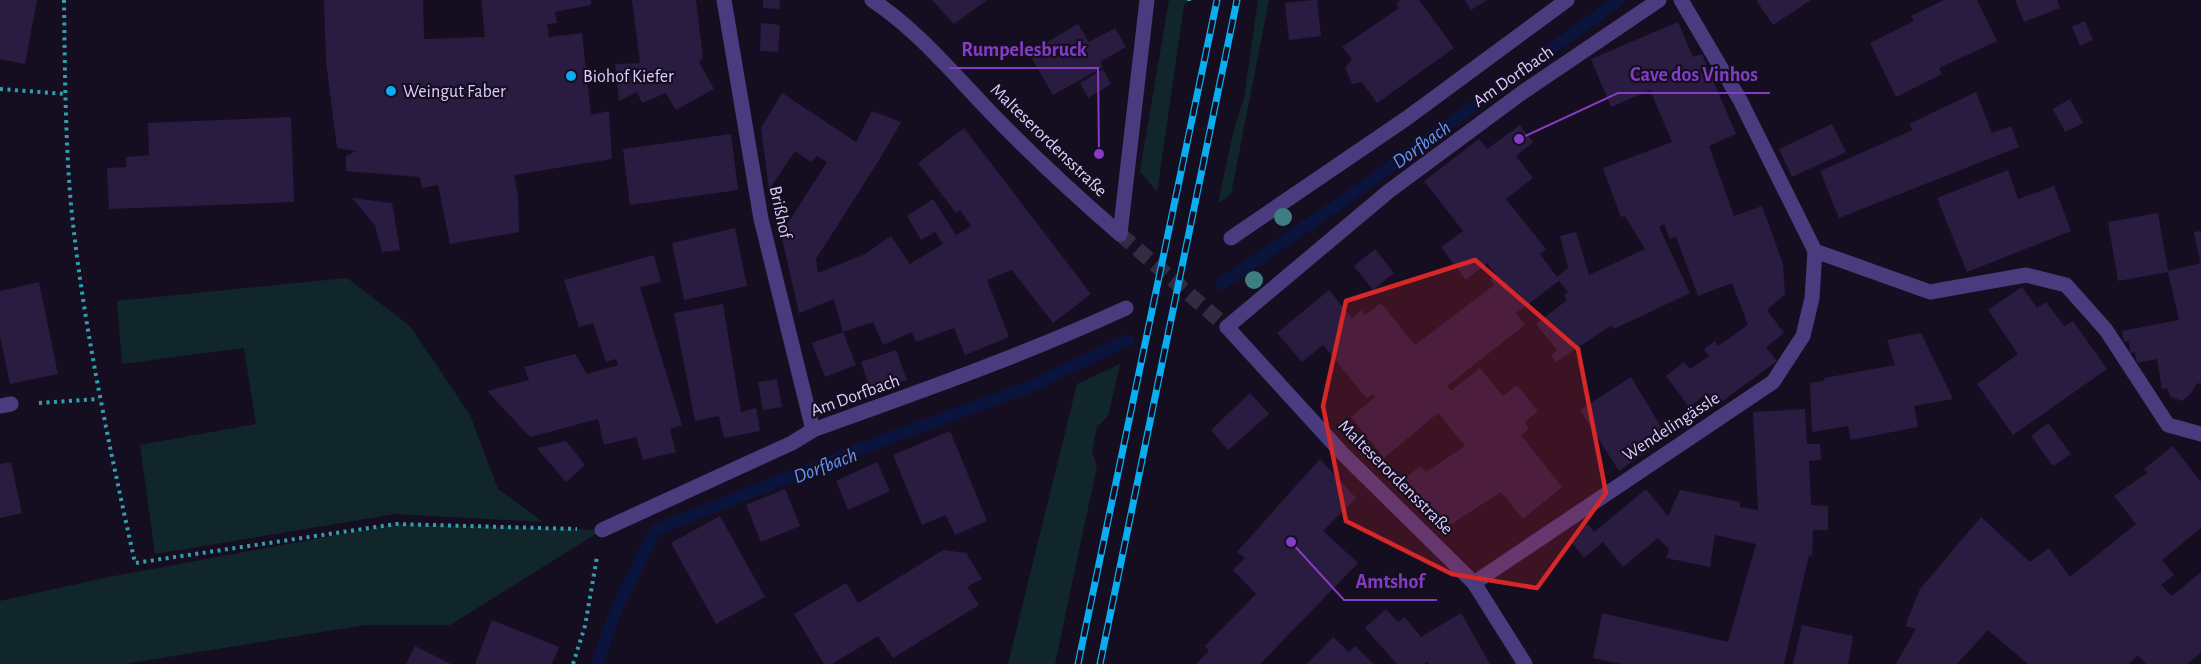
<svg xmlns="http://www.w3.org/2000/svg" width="2201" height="664" font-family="'Alegreya Sans',sans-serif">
<rect width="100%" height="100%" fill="#150e21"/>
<g fill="#11262a">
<polygon points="1169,0 1190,0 1184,5 1157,192 1140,171"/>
<polygon points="1258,0 1269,0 1231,194 1218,203 1234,129 1244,98"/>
<polygon points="347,278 410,326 470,415 498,489 543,522 395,514 155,554 140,445 256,424 244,348 122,364 117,301"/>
<polygon points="1120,364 1108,416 1097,427 1092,452 1097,466 1055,664 1008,664 1077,384"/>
<polygon points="396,524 602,530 450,625 365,625 124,664 0,664 0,601 109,577"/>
</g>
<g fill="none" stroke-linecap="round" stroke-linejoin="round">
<g stroke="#0b143c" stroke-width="12">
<polyline points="1221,284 1360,189 1619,0"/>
<polyline points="597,664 615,612 655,530 873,444 1029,387 1128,340"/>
</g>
</g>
<g fill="#2a1b41">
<polygon points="0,0 37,0 25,64 0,59"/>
<polygon points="324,0 423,0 424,39 485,37 481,0 591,0 591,5 555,12 557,23 547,24 549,37 582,33 591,115 609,111 612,159 514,175 518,196 519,232 450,244 438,185 422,188 420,177 346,171 346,156 356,151 337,148 326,61"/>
<polygon points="632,0 696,0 703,58 699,62 714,89 676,110 666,93 642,103 637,92 619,101 615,64 640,63"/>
<polygon points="763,0 780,0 779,9 763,8"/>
<polygon points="932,0 987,0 954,24"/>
<polygon points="1313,0 1317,0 1321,36 1289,40 1285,3"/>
<polygon points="1401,0 1419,0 1454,48 1377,103 1362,82 1352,84 1345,68 1352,59 1342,47 1399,8 1396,3"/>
<polygon points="1465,0 1487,0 1471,10"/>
<polygon points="1756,0 1811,0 1773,25"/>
<polygon points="1944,0 1977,0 1997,41 1939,68 1942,74 1896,97 1870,43 1914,21 1911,16"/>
<polygon points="2015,0 2057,0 2060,8 2024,22"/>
<polygon points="2085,21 2093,40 2080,46 2072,27"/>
<polygon points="1678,22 1693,57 1702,54 1736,134 1709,146 1734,216 1762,206 1783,264 1785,294 1767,310 1784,333 1766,347 1777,361 1717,405 1708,393 1689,407 1666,376 1684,362 1690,369 1709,356 1704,349 1715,341 1718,346 1748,325 1732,283 1698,296 1676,237 1670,239 1664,224 1659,227 1690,293 1614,329 1612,325 1556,362 1551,355 1557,350 1536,324 1567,300 1564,295 1568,292 1559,281 1516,313 1525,325 1447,386 1451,391 1480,368 1503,396 1517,385 1538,411 1525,422 1529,429 1521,435 1562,487 1523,519 1501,492 1447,527 1405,478 1421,466 1426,472 1465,446 1438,413 1384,458 1351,417 1375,397 1373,394 1367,399 1323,345 1302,362 1277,333 1329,290 1352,318 1361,310 1365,315 1381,303 1415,345 1494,285 1490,279 1496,275 1487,263 1466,280 1441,247 1463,231 1424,181 1479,139 1487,149 1520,125 1533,142 1516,156 1533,178 1506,199 1546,249 1540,254 1557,277 1568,268 1560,236 1576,232 1589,275 1645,249 1625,216 1621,217 1603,168 1672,142 1650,90 1611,107 1591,59"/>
<polygon points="761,23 780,25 778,52 760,51"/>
<polygon points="1078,24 1089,42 1115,28 1126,47 1100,62 1103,67 1053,95 1029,53"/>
<polygon points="1103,69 1111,84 1088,98 1080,83"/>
<polygon points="1976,92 1992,133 2011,126 2019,147 1839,218 1820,171 1913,130 1909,124"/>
<polygon points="782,93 856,142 872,111 901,122 881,157 816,259 818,273 865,254 891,236 910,264 943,244 935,232 921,240 907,216 933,199 956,235 971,226 960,210 956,213 918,163 964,128 1091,294 1053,323 1012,270 987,280 1009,337 965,355 954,328 916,342 912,332 883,345 873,322 843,332 834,299 799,313 781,234 827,162 817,156 811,162 795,151 769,190 761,128"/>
<polygon points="2070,99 2083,123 2065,132 2053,109"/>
<polygon points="291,117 294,202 109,209 107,168 126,167 126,157 149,155 148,123"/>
<polygon points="1832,124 1846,152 1792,177 1779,149"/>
<polygon points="731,134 738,190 630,205 623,149"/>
<polygon points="2008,170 2018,199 2054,186 2071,231 1967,272 1937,198"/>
<polygon points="352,198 392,203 400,250 382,252 375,225"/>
<polygon points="2158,213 2168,271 2201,263 2201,383 2196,384 2192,392 2182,401 2171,397 2167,388 2162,389 2157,359 2137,363 2135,352 2130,353 2129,341 2124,342 2122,331 2179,320 2168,272 2118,281 2108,222"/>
<polygon points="735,228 747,286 684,300 672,243"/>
<polygon points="2201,231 2201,262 2200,262 2194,232"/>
<polygon points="1375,249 1394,273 1373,290 1354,266"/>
<polygon points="654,255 661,282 640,287 682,425 670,429 676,452 643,460 636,437 604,445 598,419 530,437 487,391 529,380 524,367 575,354 587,374 618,365 616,359 606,362 593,323 579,327 564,280"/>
<polygon points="39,282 58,374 10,384 0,336 0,291"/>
<polygon points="2022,287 2037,308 2046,302 2064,326 2073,321 2107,369 2013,435 1977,384 2018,354 1988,310"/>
<polygon points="723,304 741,412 756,408 760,431 724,438 719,416 695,421 674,313"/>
<polygon points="843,332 856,365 825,377 812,343"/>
<polygon points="1921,333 1953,399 1914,406 1918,427 1851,440 1848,426 1812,432 1810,383 1824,381 1824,378 1895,365 1887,340"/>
<polygon points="896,350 907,380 871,392 861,362"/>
<polygon points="1631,377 1667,437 1619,471 1580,410"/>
<polygon points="777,379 782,407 763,410 758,382"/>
<polygon points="1250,393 1269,414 1228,450 1211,430"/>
<polygon points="1805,409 1807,444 1820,444 1821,460 1809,461 1811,505 1828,506 1828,530 1813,530 1812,556 1809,555 1784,664 1621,664 1593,658 1602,613 1728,642 1756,544 1715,535 1710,567 1666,558 1669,549 1658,538 1623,567 1603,542 1584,558 1569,539 1588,524 1594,532 1646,489 1668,516 1680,490 1740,502 1740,507 1758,510 1753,412"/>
<polygon points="2048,423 2071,454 2053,466 2031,436"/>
<polygon points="950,431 987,521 955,535 946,515 922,525 893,455"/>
<polygon points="566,441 585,465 566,482 537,448"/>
<polygon points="2173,446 2201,482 2201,528 2162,560 2174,575 2161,585 2172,596 2201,572 2201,653 2187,664 2146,664 2138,655 2129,664 2028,664 1988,630 1957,664 1896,664 1916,629 1905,626 1920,589 1981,517 2030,562 2049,548 2070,577 2136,524 2114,496 2147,473 2144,469"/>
<polygon points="1320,459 1356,498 1323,531 1358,563 1260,664 1196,664 1209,651 1205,646 1256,594 1233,570 1245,558 1237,552"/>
<polygon points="11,462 22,513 0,518 0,464"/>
<polygon points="877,462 890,491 848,510 836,481"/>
<polygon points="785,489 800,526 761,542 746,505"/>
<polygon points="720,516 765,597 716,624 671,543"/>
<polygon points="943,550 966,553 982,579 967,587 979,605 893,658 878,636 832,664 824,664 794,614 846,583 858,603"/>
<polygon points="1386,609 1398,622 1405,617 1421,637 1461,613 1490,664 1429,664 1427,662 1424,664 1397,664 1365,628"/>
<polygon points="492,620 559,647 552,664 475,664"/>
<polygon points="1802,625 1853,636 1848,664 1793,664"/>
<polygon points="1333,637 1349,652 1355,646 1374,664 1307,664"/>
<polygon points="415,646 451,664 406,664"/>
</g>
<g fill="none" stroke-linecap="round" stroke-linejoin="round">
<polyline stroke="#332b42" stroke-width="15" stroke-dasharray="15 8" stroke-linecap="butt" points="1120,234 1227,327"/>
<g stroke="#329eae" stroke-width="4" stroke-dasharray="3 4.5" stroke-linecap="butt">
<path d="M64 0C65 68 65 137 71 205 83 325 109 445 135 563L396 524 577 529"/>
<polyline points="1189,1 1189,0"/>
<polyline points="0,89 65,94"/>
<polyline points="39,403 99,399"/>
<polyline points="573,664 585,626 597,557"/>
</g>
<g stroke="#4a3b7e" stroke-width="15">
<polyline points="724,0 761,219 813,430"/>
<polyline points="1120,234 1147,0"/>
<polyline points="1231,238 1407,118 1567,0"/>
<polyline points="1815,251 1930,292 2026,275 2066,285 2106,330 2168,425 2201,434"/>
<polyline points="1227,327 1389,191 1523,92 1659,0"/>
<path d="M602 530 792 443 813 430C919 392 1024 355 1126 308"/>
<polyline points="1474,583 1773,382 1803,336 1812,298 1815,251 1740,100 1681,0"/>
</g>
<g stroke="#4a3b7e" stroke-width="15">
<path d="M872 0C919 31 956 77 995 117 1035 158 1077 197 1120 234"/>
<polyline points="1227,327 1342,453 1474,583 1525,664"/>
<polyline points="0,406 11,404"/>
</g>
<defs>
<g id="rail">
<polyline points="1078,664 1217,0"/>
<polyline points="1100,664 1237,0"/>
</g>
</defs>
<use href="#rail" stroke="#09adf0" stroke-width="7"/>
<use href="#rail" stroke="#150e21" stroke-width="4.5" stroke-dasharray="14" stroke-linecap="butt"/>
</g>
<g fill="#3d7e82">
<circle cx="1283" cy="217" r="9"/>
<circle cx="1254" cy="280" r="9"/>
</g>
<path fill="#d62828" fill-opacity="0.2" stroke="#d62828" stroke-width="4.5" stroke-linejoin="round" d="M1475 260 1578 349 1606 493 1537 588 1452 574 1346 521 1323 406 1346 301Z"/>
<g fill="#09adf0" stroke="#150e21" stroke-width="2">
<circle cx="571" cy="76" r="6"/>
<circle cx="391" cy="91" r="6"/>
</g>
<g text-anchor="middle" stroke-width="4.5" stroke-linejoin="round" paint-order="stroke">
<g font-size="18" fill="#ddcffd" stroke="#150e21" text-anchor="start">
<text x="583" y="82">Biohof Kiefer</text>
<text x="403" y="97">Weingut Faber</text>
</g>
<g font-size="18" fill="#ddcffd" stroke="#150e21">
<text transform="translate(1513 76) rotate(-35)" y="6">Am Dorfbach</text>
<text transform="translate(1049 140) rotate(44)" y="6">Malteserordensstraße</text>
<text transform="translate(781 212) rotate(78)" y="6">Brißhof</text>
<text transform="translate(855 395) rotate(-20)" y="6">Am Dorfbach</text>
<text transform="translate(1671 426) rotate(-33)" y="6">Wendelingässle</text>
<text transform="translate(1396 477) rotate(45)" y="6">Malteserordensstraße</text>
</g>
<g font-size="20" font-style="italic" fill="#6197f9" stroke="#150e21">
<text transform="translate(1421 144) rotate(-36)" y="7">Dorfbach</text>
<text transform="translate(825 465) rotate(-21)" y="7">Dorfbach</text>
</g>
</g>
<path fill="none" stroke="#853cc5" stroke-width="2" d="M1099 154L1098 68H949M1519 139L1618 93H1770M1291 542L1344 600H1437"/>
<g fill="#853cc5" stroke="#150e21" stroke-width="2">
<circle cx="1099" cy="154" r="6"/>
<circle cx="1519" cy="139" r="6"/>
<circle cx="1291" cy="542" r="6"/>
</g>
<g font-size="20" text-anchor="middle" font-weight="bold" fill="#853cc5" stroke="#150e21" stroke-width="4.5" stroke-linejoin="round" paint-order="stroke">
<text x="1024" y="56">Rumpelesbruck</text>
<text x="1694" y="81">Cave dos Vinhos</text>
<text x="1390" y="588">Amtshof</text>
</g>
</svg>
